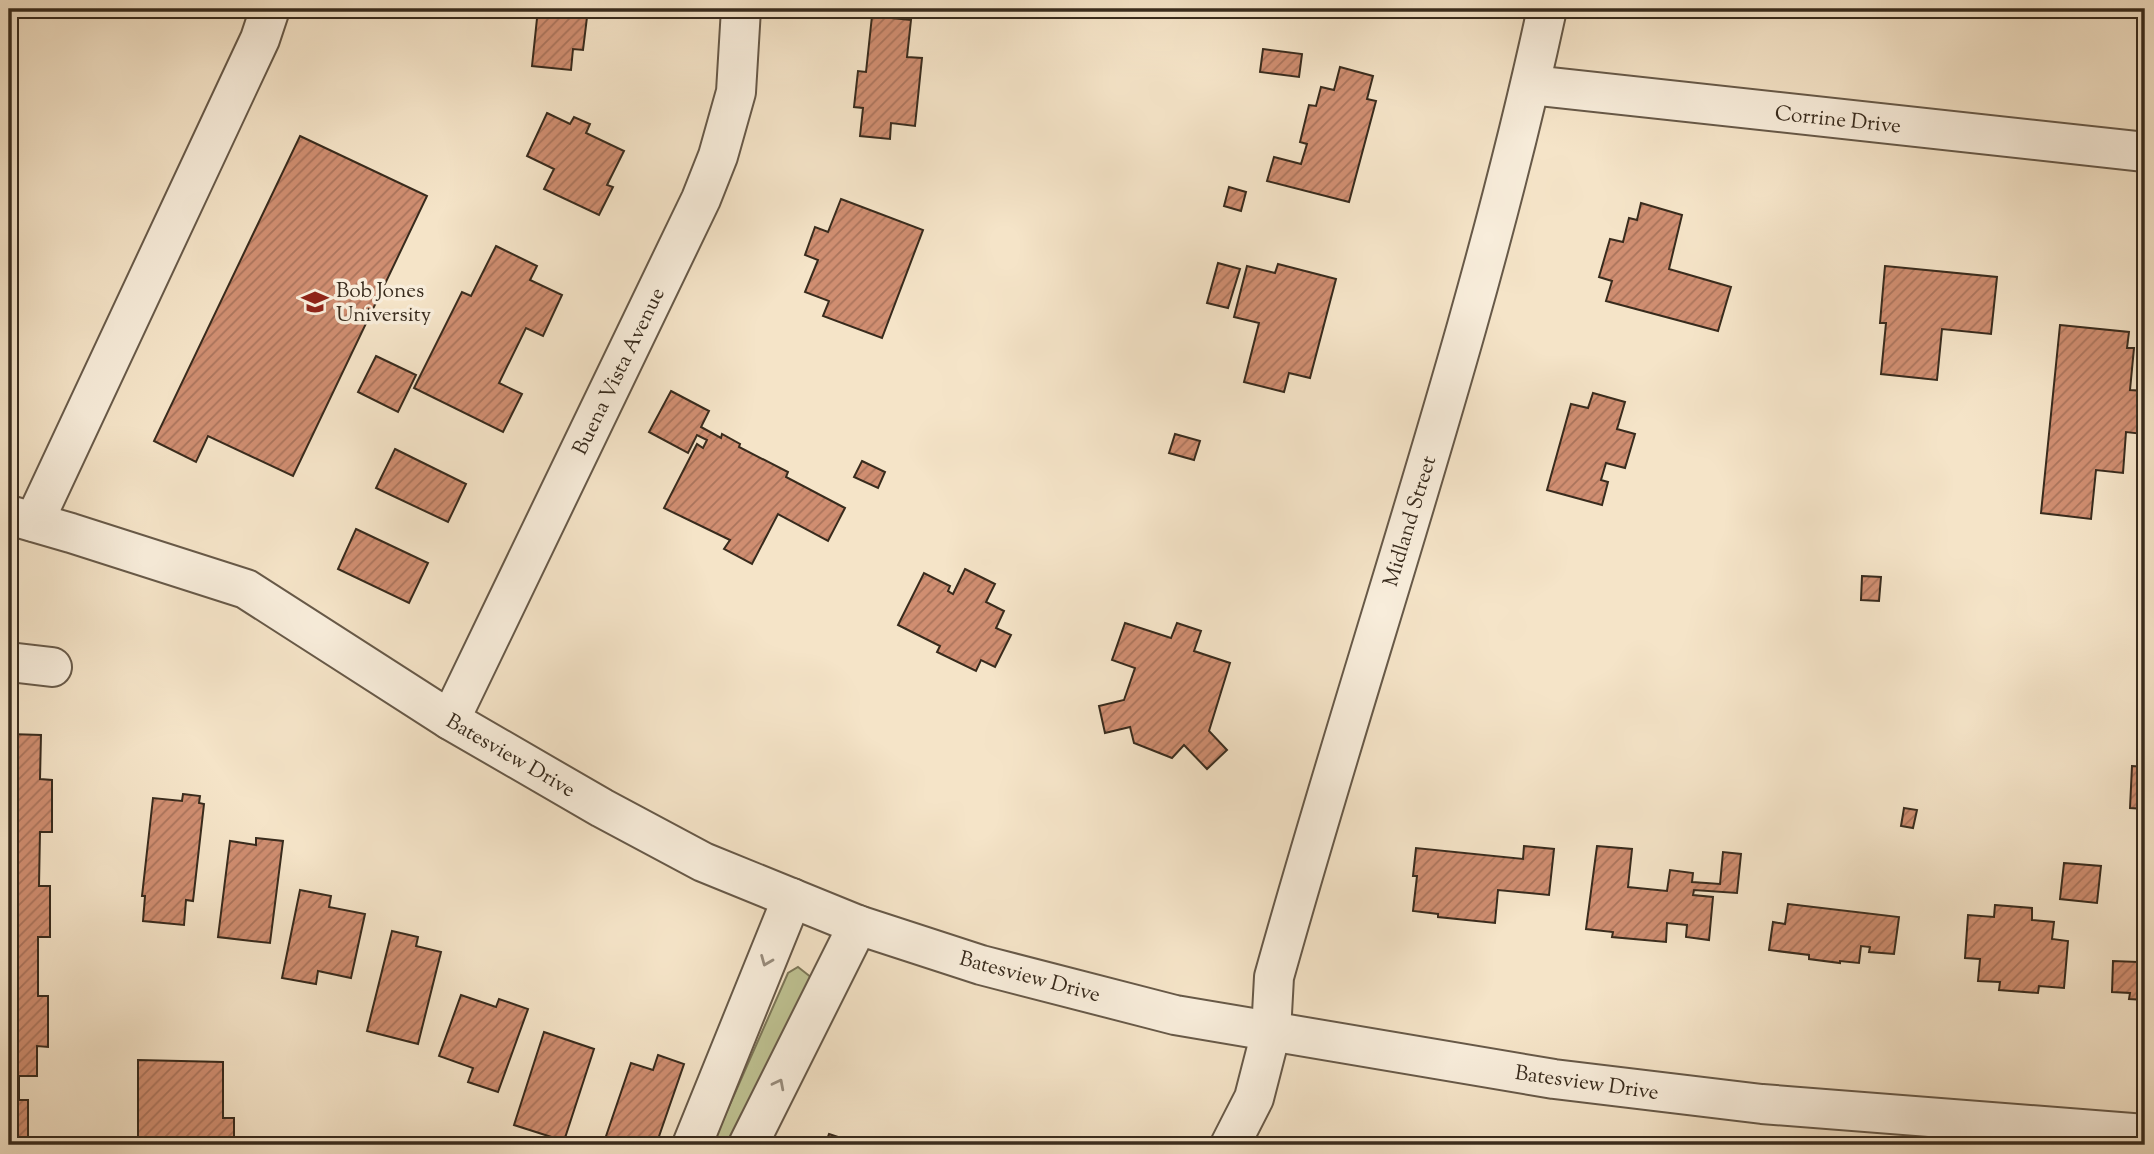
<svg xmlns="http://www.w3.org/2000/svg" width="2154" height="1154" font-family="'Sorts Mill Goudy',serif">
<defs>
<pattern id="building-hatch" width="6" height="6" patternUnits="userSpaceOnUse" patternTransform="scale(1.75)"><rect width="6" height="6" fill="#d08e71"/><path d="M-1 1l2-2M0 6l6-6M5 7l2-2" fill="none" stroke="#aa745c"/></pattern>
</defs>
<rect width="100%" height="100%" fill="#f5e4c8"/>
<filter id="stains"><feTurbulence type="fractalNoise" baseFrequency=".00286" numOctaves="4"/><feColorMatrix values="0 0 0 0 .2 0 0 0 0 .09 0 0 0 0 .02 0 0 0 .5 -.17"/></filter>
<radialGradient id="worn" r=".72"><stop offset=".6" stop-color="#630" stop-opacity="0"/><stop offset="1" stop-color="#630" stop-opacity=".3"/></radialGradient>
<polygon fill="#bfc393" stroke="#7c7758" stroke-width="2" points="798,967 812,978 730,1145 712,1145 788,973"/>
<g fill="url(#building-hatch)" stroke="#382b1d" stroke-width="2">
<polygon points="538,9 588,9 583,50 573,49 571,70 532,66"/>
<polygon points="872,16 911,20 907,57 922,58 915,126 891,123 890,139 860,136 863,108 854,107 858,71 866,72"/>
<polygon points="1263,49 1302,54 1299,77 1260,72"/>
<polygon points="1340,67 1373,76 1367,99 1376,101 1349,202 1267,181 1274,157 1301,164 1307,144 1300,142 1309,105 1316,106 1321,87 1334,90"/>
<polygon points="547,113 570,124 574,117 590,124 586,133 624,151 607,185 613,187 599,215 544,189 554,169 527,156"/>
<polygon points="300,136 427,196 293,476 208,436 196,462 154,441"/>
<polygon points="1229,187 1246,192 1241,211 1224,206"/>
<polygon points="841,199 923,230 882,338 823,316 829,301 805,292 818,260 805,255 815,227 828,232"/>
<polygon points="1641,203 1682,215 1669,269 1731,287 1718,331 1606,301 1612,281 1599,277 1610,239 1623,242 1629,218 1637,220"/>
<polygon points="496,246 537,266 530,280 562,295 543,336 526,328 499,383 522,394 503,432 414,388 462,292 471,296"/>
<polygon points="1218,263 1240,269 1228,308 1207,303"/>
<polygon points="1278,264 1336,279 1310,378 1289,373 1284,392 1244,382 1259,323 1234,317 1247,266 1275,273"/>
<polygon points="1885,266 1997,277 1991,334 1942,329 1937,380 1881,374 1886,323 1880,323"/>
<polygon points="2060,325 2129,332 2127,348 2134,348 2130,390 2145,391 2143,434 2126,432 2123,473 2096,470 2091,519 2041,513"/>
<polygon points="376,356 416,375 398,412 358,392"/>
<polygon points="671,391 709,411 701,427 721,438 722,434 740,444 739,447 788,472 786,477 845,508 828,541 778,514 752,564 724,549 730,540 664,508 697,444 703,448 707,440 697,435 688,453 649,432"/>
<polygon points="1593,393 1625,402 1617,429 1635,434 1625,468 1606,463 1601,480 1608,482 1602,505 1547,490 1571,404 1588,408"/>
<polygon points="1175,434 1200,441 1194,460 1169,453"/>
<polygon points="395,449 466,484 448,522 376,488"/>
<polygon points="862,461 885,472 878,488 854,477"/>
<polygon points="356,529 428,563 409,603 338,569"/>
<polygon points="965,569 995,584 986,602 1004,611 996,628 1011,635 995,667 981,660 976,671 937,652 940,646 898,625 924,573 950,586 948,591 953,594"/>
<polygon points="1862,576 1881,577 1879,601 1861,600"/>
<polygon points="1125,623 1171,638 1177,623 1201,631 1194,651 1230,663 1209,731 1227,750 1207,769 1184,745 1172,758 1134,743 1130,727 1105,733 1099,706 1124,700 1135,668 1112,660"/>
<polygon points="9,734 41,735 40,779 52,780 52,832 40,832 39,886 50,886 50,937 38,937 38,996 48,996 48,1047 37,1046 37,1076 19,1076 19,1100 28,1100 28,1145 9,1145"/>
<polygon points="2132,766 2145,767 2145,809 2130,808"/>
<polygon points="183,794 200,796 199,803 204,804 193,901 186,900 184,925 143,921 145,896 142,896 153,798 182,801"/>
<polygon points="1904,808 1917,810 1913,828 1901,826"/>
<polygon points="256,838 283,841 270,943 218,937 230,841 256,845"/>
<polygon points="1524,846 1554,849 1549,895 1498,890 1495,923 1438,917 1438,914 1413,911 1417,876 1413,876 1416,848 1523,859"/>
<polygon points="1597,846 1632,849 1628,887 1667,891 1670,870 1693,873 1692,882 1720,884 1723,852 1741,854 1737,893 1694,890 1693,895 1713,897 1709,940 1686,937 1687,925 1667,923 1666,942 1612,937 1613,932 1586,929"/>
<polygon points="2064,863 2101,866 2097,903 2060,899"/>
<polygon points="300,890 331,896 329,907 365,914 351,978 318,971 316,984 282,978"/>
<polygon points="1788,904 1899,917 1894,954 1869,952 1870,947 1861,946 1859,963 1840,961 1840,963 1809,959 1809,955 1769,950 1773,922 1785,924"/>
<polygon points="1995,905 2032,908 2032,920 2054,922 2052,939 2068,941 2064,988 2039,986 2038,993 1999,990 2000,982 1978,981 1980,959 1965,958 1968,915 1994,917"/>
<polygon points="392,931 418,937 416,946 441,952 418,1044 367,1031"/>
<polygon points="2138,948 2145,949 2145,1000 2129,999 2130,993 2112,992 2113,961 2138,962"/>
<polygon points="461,995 496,1007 499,999 528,1009 498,1092 468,1082 473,1068 439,1056"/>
<polygon points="544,1032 594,1049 564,1141 514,1125"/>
<polygon points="658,1055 684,1064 656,1145 603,1145 631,1063 653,1070"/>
<polygon points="138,1060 223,1062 223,1118 234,1118 234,1142 222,1140 222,1145 138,1145"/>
<polygon points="829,1134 862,1145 825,1145"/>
</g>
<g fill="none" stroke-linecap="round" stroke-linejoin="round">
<defs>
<g id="minor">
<polyline points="1531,85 2145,152"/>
<polyline points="9,515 71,533 246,589 450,720 602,808 703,862 858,925 981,965 1175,1015 1554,1079 1762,1104 2145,1134"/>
<polyline points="34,522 260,39 270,9"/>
<polyline points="9,662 52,667"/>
<polyline points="450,720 701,199 718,156 736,92 741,9"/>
<polyline points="692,1145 792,898"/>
<polyline points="748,1145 858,925"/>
<path d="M1230 1145 1254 1098 1271 1032 1274 977C1364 654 1476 337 1547 9"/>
</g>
</defs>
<use href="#minor" stroke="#675948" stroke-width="42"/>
<use href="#minor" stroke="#f8eddb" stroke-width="38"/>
</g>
<defs><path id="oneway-chevron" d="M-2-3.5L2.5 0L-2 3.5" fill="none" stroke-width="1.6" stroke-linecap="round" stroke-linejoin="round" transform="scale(1.75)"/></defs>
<g stroke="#988c7c">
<use href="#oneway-chevron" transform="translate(766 961) rotate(112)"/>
<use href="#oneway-chevron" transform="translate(779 1084) rotate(-63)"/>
</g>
<defs>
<symbol id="university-bare" viewBox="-9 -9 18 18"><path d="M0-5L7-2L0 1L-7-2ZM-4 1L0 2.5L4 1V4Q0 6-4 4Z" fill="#8f2418" stroke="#f8eddb" stroke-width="2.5" paint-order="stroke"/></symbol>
</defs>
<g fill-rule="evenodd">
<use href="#university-bare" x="296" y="283" width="38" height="38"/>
</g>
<g text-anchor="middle" stroke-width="7" stroke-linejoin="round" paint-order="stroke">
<g font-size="21" fill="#382b1d" stroke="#f8eddb">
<text transform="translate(1838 119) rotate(6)" y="7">Corrine Drive</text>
<text transform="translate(618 371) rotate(-64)" y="7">Buena Vista Avenue</text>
<text transform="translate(1409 521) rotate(-73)" y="7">Midland Street</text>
<text transform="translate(511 755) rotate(30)" y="7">Batesview Drive</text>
<text transform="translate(1030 976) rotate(15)" y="7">Batesview Drive</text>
<text transform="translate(1587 1082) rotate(8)" y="7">Batesview Drive</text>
</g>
<g font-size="21" fill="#382b1d" stroke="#f8eddb" text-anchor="start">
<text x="336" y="297">Bob Jones<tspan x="336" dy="24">University</tspan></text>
</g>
</g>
<rect width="2154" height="1154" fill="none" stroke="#f5e4c8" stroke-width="35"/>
<rect x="10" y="10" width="2133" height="1133" fill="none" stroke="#382b1d" stroke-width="3.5"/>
<rect x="18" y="18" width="2119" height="1119" fill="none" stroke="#382b1d" stroke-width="2"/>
<rect width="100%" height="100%" filter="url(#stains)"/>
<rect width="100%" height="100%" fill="url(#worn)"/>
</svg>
